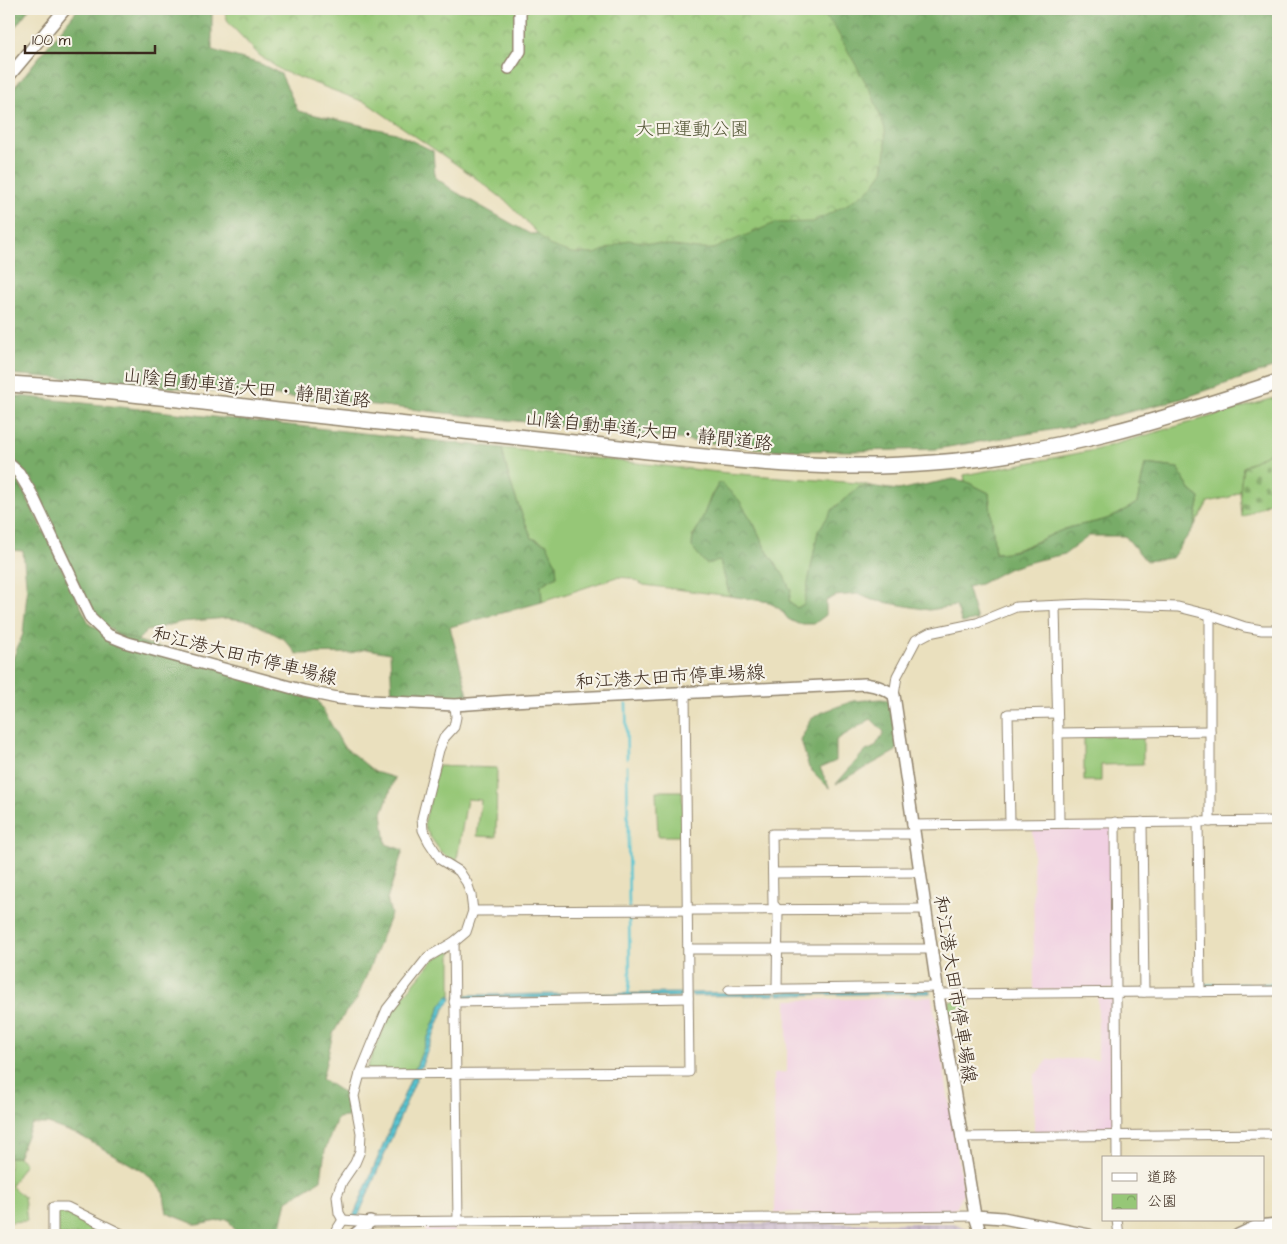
<svg xmlns="http://www.w3.org/2000/svg" width="1287" height="1244" font-family="'Architects Daughter','Klee One',sans-serif">
<defs>
<pattern id="industrial-grid" width="8" height="8" patternUnits="userSpaceOnUse" patternTransform="scale(1.25)"><rect width="8" height="8" fill="#cebed0"/><path d="M0 4h8M4 0v8" fill="none" stroke="#b2a3b2"/></pattern>
<pattern id="forest-crowns" width="20" height="18" patternUnits="userSpaceOnUse" patternTransform="scale(1.25)"><rect width="20" height="18" fill="#78ac68"/><path d="M2 6a3 3 0 1 1 6 0M12 15a3 3 0 1 1 6 0" fill="none" stroke="#648c55"/></pattern>
<pattern id="cemetery-stones" width="16" height="16" patternUnits="userSpaceOnUse" patternTransform="scale(1.25)"><rect width="16" height="16" fill="#96c777"/><path d="M2 7V4a2 2 0 0 1 4 0v3zM10 15v-3a2 2 0 0 1 4 0v3z" fill="#7ca261"/></pattern>
<pattern id="park-crowns" width="20" height="18" patternUnits="userSpaceOnUse" patternTransform="scale(1.25)"><rect width="20" height="18" fill="#96c777"/><path d="M2 6a3 3 0 1 1 6 0M12 15a3 3 0 1 1 6 0" fill="none" stroke="#7ca261"/></pattern>
<pattern id="water-rules" width="6" height="5" patternUnits="userSpaceOnUse" patternTransform="scale(1.25)"><rect width="6" height="5" fill="#59c5d2"/><path d="M0 2.5h6" fill="none" stroke="#4ea9b4"/></pattern>
</defs>
<rect width="100%" height="100%" fill="#f7f3e8"/>
<filter id="ink" filterUnits="userSpaceOnUse"><feTurbulence type="fractalNoise" baseFrequency=".02" numOctaves="2"/><feDisplacementMap in="SourceGraphic" scale="10" xChannelSelector="R" yChannelSelector="G"/><feConvolveMatrix kernelMatrix="1 2 1 2 8 2 1 2 1" color-interpolation-filters="sRGB"/></filter>
<filter id="wash" filterUnits="userSpaceOnUse"><feTurbulence type="fractalNoise" baseFrequency=".0096" numOctaves="4" result="noise"/><feDisplacementMap in="SourceGraphic" scale="20" xChannelSelector="R" yChannelSelector="G"/><feGaussianBlur stdDeviation="1.12" result="paint"/><feColorMatrix in="noise" values="0 0 0 0 0 0 0 0 0 0 0 0 0 0 0 0 0 1.4 0 .05"/><feComposite in="paint" operator="in"/></filter>
<g filter="url(#wash)">
<rect width="100%" height="100%" fill="#eae0be"/>
<g fill="#f1d0e2">
<polygon points="1112,824 1114,989 1034,990 1033,825"/>
<polygon points="1098,996 1115,996 1114,1132 1034,1132 1034,1076 1049,1059 1098,1059"/>
<polygon points="932,997 963,1187 963,1194 957,1207 947,1213 808,1214 792,1212 775,1214 774,1073 787,1072 787,1000"/>
<polygon points="454,1225 454,1235 426,1235 426,1226"/>
</g>
<polygon fill="url(#industrial-grid)" points="695,1223 954,1223 968,1229 972,1235 574,1235 574,1225"/>
<g fill="#96c777" stroke="#68784a">
<path d="M1278 397V448L1243 467 1240 491 1230 497 1208 502 1194 527 1200 498 1190 490 1178 468 1145 464 1137 503C1128 508 1119 515 1110 518 1094 524 1076 524 1060 531 1040 539 1018 553 995 553L989 493 965 481 964 475 1095 450Z"/>
<path d="M502 448 727 473 858 483 876 487H859L833 509 804 605 797 608 789 601 784 576 765 548 754 524 712 493 701 523 692 537 720 560 730 596 644 585 630 578 617 577 542 602 541 585 557 576 547 544 532 538C519 509 508 480 502 448Z"/>
<polygon points="1084,736 1143,736 1143,764 1101,765 1101,781 1084,781"/>
<polygon points="438,766 497,768 496,837 477,836 481,800 467,799 456,865 441,852 429,835 424,825"/>
<polygon points="656,791 682,791 684,836 658,836"/>
<polygon points="451,950 451,995 441,1005 414,1072 366,1070 383,1030 397,1004 433,960"/>
<polygon points="969,997 969,1011 945,1015 949,1002"/>
<polygon points="9,1157 18,1157 25,1163 11,1186 24,1197 27,1221 9,1222"/>
<polygon points="56,1208 64,1208 100,1225 100,1235 54,1235"/>
</g>
<g fill="url(#forest-crowns)" stroke="#5a6b43">
<polygon points="9,9 29,9 9,35"/>
<polygon points="78,9 212,9 212,50 261,64 281,74 298,111 396,133 433,151 435,177 454,191 530,234 584,231 592,9 1278,9 1278,366 1181,399 1069,427 936,449 855,451 773,450 339,401 9,374 9,94"/>
<path d="M9 395 502 448C508 480 519 509 532 538L547 544 556 564 557 576 541 585 542 602 450 627 468 695 466 700 392 697 390 653 366 649 351 653 297 654 284 639 250 621 227 618 181 622 147 631 137 641C113 632 105 628 89 608L42 502 27 477 9 458Z"/>
<path d="M1145 464 1178 468 1190 490 1200 498 1194 527 1172 558 1146 561 1125 536H1089L1065 554 1038 560 1010 568 980 584 967 587 977 620 962 623 956 606 929 610 872 600 858 594 835 596 826 601V615L814 624H798L788 619 781 610 769 602 730 596 720 561 706 564 692 547C692 535 697 531 701 521 707 507 711 494 720 482L739 500 754 524 765 548 784 576 791 591 789 601 797 608 804 604 818 531 833 509 859 487H876L898 490 953 479 965 481 989 493 995 553C1016 555 1041 539 1060 531 1076 524 1093 524 1109 518 1119 515 1128 508 1137 503Z"/>
<polygon points="9,472 19,482 90,625 317,699 343,746 375,772 395,778 382,813 386,844 403,850 387,899 391,914 357,999 345,1013 333,1034 322,1079 348,1096 355,1116 337,1118 325,1150 321,1180 287,1201 279,1235 238,1235 228,1219 197,1225 167,1213 163,1191 146,1173 79,1135 48,1124 32,1124 18,1157 9,1157 9,665 11,663 23,634 27,593 23,551 9,550"/>
<polygon points="881,699 889,700 898,743 896,751 836,784 864,752 875,747 884,732 871,719 836,740 836,761 820,768 830,789 809,768 801,740 810,720 820,713 853,701"/>
</g>
<polygon fill="url(#cemetery-stones)" stroke="#68784a" points="1278,448 1278,498 1242,517 1240,491 1243,467"/>
<polygon fill="url(#park-crowns)" stroke="#68784a" points="224,9 818,9 834,26 872,94 885,129 886,150 883,171 870,189 846,205 813,222 775,223 713,249 698,249 628,240 595,254 571,253 549,245 507,202 473,176 367,103 282,71 259,55 228,22"/>
<g fill="url(#water-rules)" stroke="#4a7878">
<polygon points="930,990 930,993 778,995 778,992"/>
<polygon points="775,992 775,995 692,996 690,993"/>
<polygon points="685,993 683,997 456,999 456,995"/>
<polygon points="451,995 451,999 444,1009 419,1072 414,1072 441,1005 447,997"/>
<polygon points="418,1075 358,1217 353,1217 412,1076"/>
</g>
<g fill="none" stroke-linecap="round" stroke-linejoin="round">
<g stroke="#59c5d2" stroke-width="2.5">
<polyline points="626,704 627,759"/>
<polyline points="627,766 629,907"/>
<polyline points="1206,985 1278,984"/>
<polyline points="628,996 630,980 629,914"/>
</g>
</g>
</g>
<g filter="url(#ink)">
<g fill="none" stroke-linecap="round" stroke-linejoin="round">
<defs>
<g id="street">
<polyline points="1055,607 1058,733"/>
<polyline points="1210,615 1210,822"/>
<polyline points="894,695 897,676 916,640 929,633 977,623 1016,607 1087,604 1178,607 1210,615 1245,627 1262,630 1278,630"/>
<polyline points="1198,821 1200,992"/>
<polyline points="1059,822 1058,733 1210,731"/>
<polyline points="1115,822 1117,1158"/>
<polyline points="1142,822 1144,992"/>
<polyline points="1010,823 1008,714 1057,713"/>
<polyline points="912,825 1278,821"/>
<polyline points="773,873 920,872"/>
<polyline points="473,911 926,909"/>
<polyline points="454,942 458,1221"/>
<polyline points="691,949 932,949"/>
<polyline points="777,989 778,910 773,904 772,834 914,834"/>
<polyline points="729,990 938,987"/>
<polyline points="938,994 1278,991"/>
<polyline points="454,1002 688,998"/>
<polyline points="360,1074 689,1072 685,692"/>
<polyline points="961,1137 1278,1134"/>
<polyline points="343,1220 370,1222 975,1216"/>
<polyline points="343,1220 339,1213 337,1196 342,1182 355,1163 360,1151 361,1133 354,1096 360,1074 378,1030 387,1009 428,957 454,942 466,932 473,911 471,895 467,883 459,871 441,860 429,842 423,830 422,818 439,750 444,738 454,727 456,717 455,705"/>
<polyline points="1117,1220 1119,1235"/>
<polyline points="334,1234 343,1220"/>
<polyline points="53,1235 53,1207 67,1207 124,1235"/>
</g>
<g id="secondary">
<polyline points="509,68 520,51 520,9"/>
<polyline points="9,76 65,9"/>
<path d="M9 464 19 473 31 493 91 619 108 635 128 643 304 691 337 698 370 701 455 705 511 701 865 684C877 686 884 688 894 695L938 994 975 1216 981 1235"/>
<polyline points="975,1216 1003,1218 1089,1235"/>
<polyline points="354,1235 370,1222"/>
<polyline points="1238,1235 1257,1226 1278,1224"/>
</g>
<path id="highway" d="M9 384C99 389 189 400 278 411 383 423 488 434 593 445 705 457 820 473 934 463 1055 454 1163 420 1278 382"/>
</defs>
<use href="#street" stroke="#92856e" stroke-width="11"/>
<use href="#secondary" stroke="#92856e" stroke-width="14"/>
<use href="#highway" stroke="#92856e" stroke-width="18"/>
<use href="#street" stroke="#fff" stroke-width="9"/>
<use href="#secondary" stroke="#fff" stroke-width="11"/>
<use href="#highway" stroke="#fff" stroke-width="15"/>
</g>
</g>
<g text-anchor="middle" stroke-width="4.5" stroke-linejoin="round" paint-order="stroke">
<g font-size="19" fill="#565939" stroke="#f7f3e8">
<text x="692" y="135">大田運動公園</text>
</g>
<g font-size="19" fill="#3b2a1e" stroke="#f7f3e8">
<text transform="translate(247 387) rotate(6)" y="7">山陰自動車道;大田・静間道路</text>
<text transform="translate(649 430) rotate(6)" y="7">山陰自動車道;大田・静間道路</text>
<text transform="translate(245 655) rotate(14)" y="7">和江港大田市停車場線</text>
<text transform="translate(670 676) rotate(-3)" y="7">和江港大田市停車場線</text>
<text transform="translate(956 989) rotate(81)" y="7">和江港大田市停車場線</text>
</g>
</g>
<rect width="1287" height="1244" fill="none" stroke="#f7f3e8" stroke-width="30"/>
<rect x="1102" y="1156" width="162" height="65" fill="#f7f3e8" stroke="#aca397"/>
<rect x="1112" y="1173" width="25" height="8" fill="#ffffff" stroke="#aca397"/>
<text x="1147" y="1182" font-size="15" fill="#3b2a1e">道路</text>
<rect x="1112" y="1194" width="25" height="15" fill="url(#park-crowns)" stroke="#aca397"/>
<text x="1147" y="1206" font-size="15" fill="#3b2a1e">公園</text>
<path d="M25 45v8h130v-8" fill="none" stroke="#3b2a1e" stroke-width="2.5"/>
<text x="32" y="45" font-size="15" fill="#3b2a1e" stroke="#f7f3e8" stroke-width="4" paint-order="stroke">100 m</text>
</svg>
